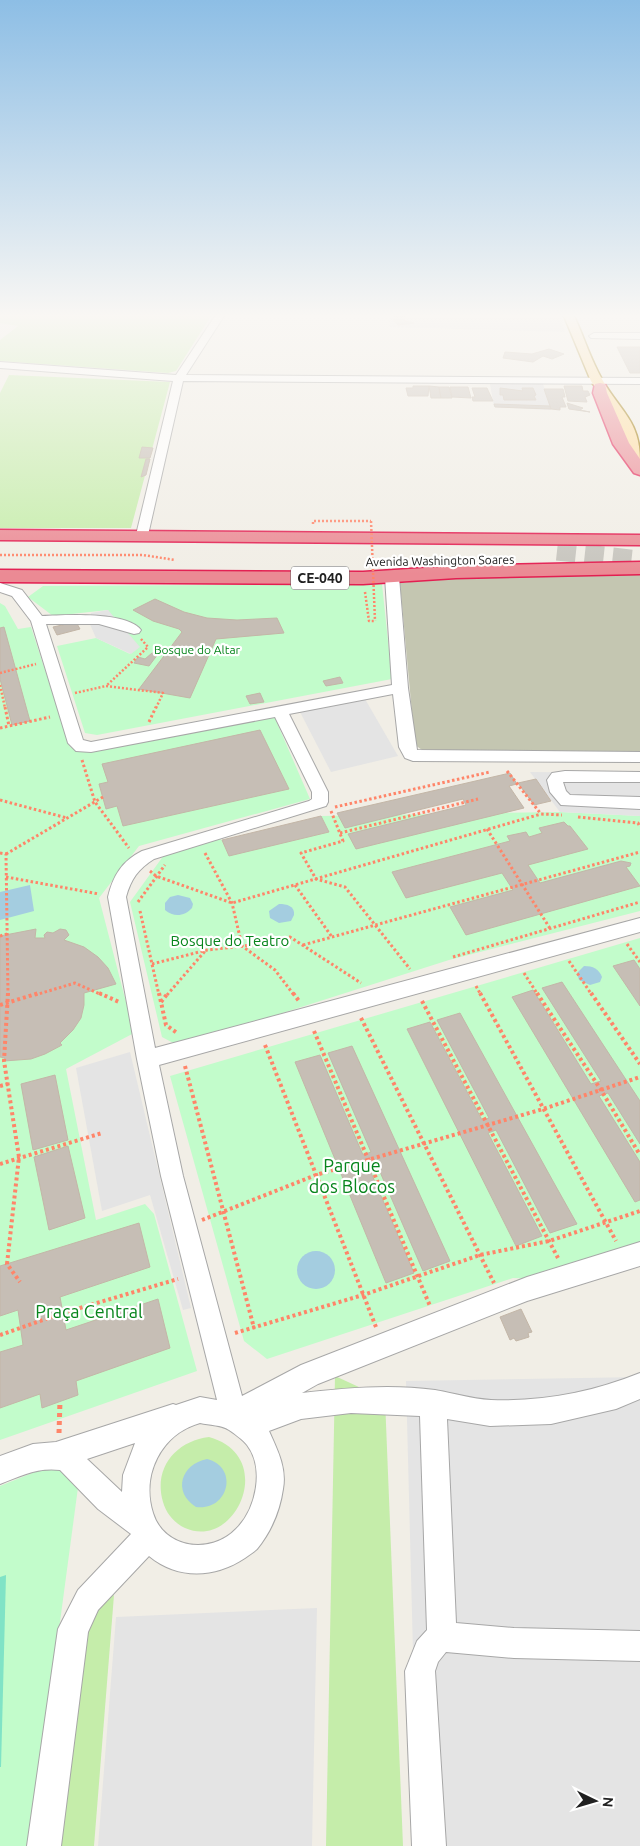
<svg xmlns="http://www.w3.org/2000/svg" width="640" height="1846" font-family="Ubuntu,sans-serif">
<rect width="100%" height="100%" fill="#f1eee6"/>
<g fill="#dedddd">
<polygon points="389,316 560,316 565,332 390,327"/>
<polygon points="490,384 543,384 551,410 494,407"/>
</g>
<polygon fill="#c4c6b1" points="640,573 640,751 425,752 415,745 400,583 453,578"/>
<g fill="#c5edaa">
<polygon points="0,316 211,316 176,371 168,373 0,361 0,340 18,326 0,323"/>
<polygon points="9,375 170,382 131,528 0,528 0,393"/>
<polygon points="335,1376 385,1399 403,1846 326,1846"/>
<path d="M209 1437C278 1456 236 1551 185 1528 174 1523 166 1513 163 1502 153 1468 176 1441 209 1437Z"/>
<polygon points="114,1595 94,1846 57,1846 90,1609"/>
</g>
<g fill="#c2fccb">
<polygon points="382,584 392,679 97,735 85,733 57,646 96,638 130,654 108,610 53,616 28,597 43,586"/>
<polygon points="0,603 5,606 18,629 31,627 70,747 91,752 274,716 310,799 139,846 99,898 134,1033 66,1069 96,1220 145,1204 154,1214 197,1371 0,1440"/>
<polygon points="560,812 640,816 640,911 449,960 179,1046 162,1037 130,902 164,855 217,838 222,840 229,855 329,832 321,816"/>
<polygon points="640,938 640,1247 544,1279 513,1278 267,1359 244,1341 170,1076"/>
<polygon points="57,1463 79,1480 30,1846 0,1846 0,1486"/>
</g>
<polygon fill="#80e3c6" points="6,1575 1,1767 0,1767 0,1577"/>
<g fill="#e4e4e4">
<polygon points="108,610 140,647 131,654 96,638 89,622 91,613"/>
<polygon points="365,699 398,756 331,772 300,712"/>
<polygon points="530,772 640,773 640,816 560,812"/>
<polygon points="130,1052 191,1308 183,1310 150,1195 102,1211 76,1068"/>
<polygon points="640,1377 640,1846 418,1846 406,1381"/>
<polygon points="317,1608 312,1846 98,1846 116,1617"/>
</g>
<g fill="#a4cde0">
<polygon points="30,885 34,911 0,920 0,892"/>
<path d="M178 895 190 898 193 904 192 908C185 916 174 918 165 910V903L170 897Z"/>
<path d="M279 904C287 904 295 906 294 915L291 921 279 923 270 918 269 911Z"/>
<path d="M584 966C593 966 599 969 602 977L600 982 590 985 579 980 577 973Z"/>
<circle cx="316" cy="1270" r="19"/>
<path d="M207 1459C239 1467 229 1511 196 1507 172 1492 181 1464 207 1459Z"/>
</g>
<g fill="#c6beb5" stroke="#c3b6a7">
<polygon points="394,316 406,316 404,319 405,321 414,323 398,325 394,321"/>
<polygon points="617,347 640,347 640,373 630,373"/>
<polygon points="549,349 564,354 552,359 543,356 533,362 503,358 505,352 532,354"/>
<polygon points="413,386 429,386 428,396 408,396 406,388 413,388"/>
<polygon points="429,386 439,387 441,398 431,398"/>
<polygon points="564,386 582,386 583,391 588,391 590,395 585,397 587,402 568,401"/>
<polygon points="439,387 449,387 452,398 441,398"/>
<polygon points="450,387 468,387 471,398 452,397"/>
<polygon points="472,388 487,388 493,401 473,401 472,397 475,397"/>
<polygon points="500,388 523,391 522,388 533,388 536,395 534,396 536,400 504,400 503,395 500,395"/>
<polygon points="544,389 563,389 565,397 562,397 566,407 560,407 560,410 551,409"/>
<polygon points="567,403 583,408 580,410 590,412 569,409"/>
<polygon points="494,404 550,406 551,409 495,407"/>
<polygon points="142,447 153,448 150,458 139,458"/>
<polygon points="146,459 150,459 146,475 141,477"/>
<polygon points="155,599 184,612 207,618 237,620 277,618 284,633 216,639 190,698 139,689 182,632 179,629 153,621 133,610"/>
<polygon points="76,622 80,629 57,635 53,627"/>
<polygon points="4,627 30,721 12,725 0,679 0,628"/>
<polygon points="152,653 158,654 149,666 134,663 138,657 145,659"/>
<polygon points="340,677 343,683 326,686 323,681"/>
<polygon points="260,693 264,702 250,704 246,696"/>
<polygon points="260,730 289,789 123,826 117,806 106,809 99,784 108,782 102,764"/>
<polygon points="510,773 517,784 509,786 524,808 356,849 348,834 466,805 463,799 345,828 337,813"/>
<polygon points="536,779 551,801 534,805 518,783"/>
<polygon points="321,816 329,832 229,856 222,840"/>
<polygon points="564,822 568,826 570,826 588,849 528,865 540,883 621,861 631,863 630,866 626,867 640,886 466,935 450,907 513,890 502,873 406,898 392,872 510,841 507,836 526,832 529,837 542,833 539,828"/>
<polygon points="36,929 35,938 45,938 44,935 47,932 53,933 60,929 66,930 69,935 64,940 84,947 98,957 108,968 116,984 84,993 84,1005 81,1018 73,1030 60,1043 62,1045 45,1054 31,1059 4,1061 5,1058 0,1057 0,936"/>
<polygon points="634,960 640,969 640,1006 613,966"/>
<polygon points="562,982 640,1101 640,1144 608,1093 599,1096 640,1162 640,1200 635,1202 512,997 533,990 591,1084 601,1081 542,988"/>
<polygon points="460,1013 554,1183 577,1224 550,1233 496,1130 488,1133 542,1236 516,1246 407,1029 430,1022 482,1120 489,1118 437,1020"/>
<polygon points="352,1046 450,1261 423,1271 377,1165 369,1168 414,1273 386,1283 295,1062 320,1055 363,1155 371,1152 328,1053"/>
<polygon points="55,1075 68,1140 33,1150 21,1084"/>
<polygon points="68,1146 85,1218 49,1230 34,1157"/>
<polygon points="139,1223 150,1267 60,1297 66,1330 158,1299 170,1348 76,1381 78,1395 42,1408 40,1394 0,1408 0,1352 23,1345 18,1310 0,1316 0,1266"/>
<polygon points="521,1309 532,1332 528,1333 529,1337 516,1341 514,1338 510,1340 500,1317"/>
</g>
<g fill="none" stroke-linecap="round" stroke-linejoin="round">
<polyline stroke="#c7c5be" stroke-width="19" stroke-dasharray="19 9" stroke-linecap="butt" points="557,551 640,560"/>
<defs>
<g id="minor">
<polygon points="215,316 224,316 186,375 640,378 640,384 183,381 148,535 142,539 138,538 136,535 173,381 0,368 0,362 176,375"/>
<polygon points="594,333 640,333 640,339 591,338 589,336"/>
<path d="M392 573 399 577 408 688 417 750 640 752V762L413 761 405 758 399 747 393 694 289 714 328 792V802L326 806 154 859C138 869 131 879 126 897L155 1048 640 918V932L159 1065 183 1176 242 1396 301 1365 527 1277 640 1242V1266L527 1301 318 1384 302 1393C345 1388 391 1384 435 1390 453 1393 472 1399 491 1400 542 1402 593 1392 640 1373V1399L616 1409 551 1424 490 1426 447 1419 456 1623 514 1628 640 1631V1661L514 1658 446 1652 438 1662 435 1671 446 1846H412L405 1671 417 1641 427 1630 420 1416 351 1413 301 1419 269 1431C277 1449 287 1468 283 1489 280 1510 271 1532 257 1549 254 1552 249 1555 245 1558 215 1578 178 1580 149 1556L98 1610 88 1632 61 1846H27L58 1629 78 1590 131 1534 98 1509 60 1470C38 1467 20 1476 0 1484V1456L33 1444 56 1442 173 1404 176 1405 200 1397 217 1400 161 1176 137 1059 108 897C113 876 122 861 142 851L309 801 312 799V792L275 717 91 752 76 751 68 743 31 621 12 596 0 592V583L22 590 42 616C64 615 127 611 141 630L139 633 134 634 99 624H46L83 740 91 742 392 685 385 577ZM200 1423C209 1425 222 1425 229 1430 235 1434 243 1440 247 1445 265 1468 256 1510 236 1529 211 1555 164 1549 153 1513 141 1475 161 1434 200 1423ZM135 1443 123 1475 122 1492 87 1459Z"/>
<polygon points="565,771 640,772 640,782 563,782 566,791 570,795 640,797 640,809 561,805 550,792 547,780 552,773"/>
</g>
<path id="major" d="M564 316H574C584 337 591 361 603 381 620 411 640 421 640 460L633 456 617 417 591 381Z"/>
<g id="highway">
<polygon points="600,383 605,384 607,393 629,443 640,459 640,475 634,473 613,444 593,393 595,384"/>
<polygon points="0,530 640,535 640,545 0,540"/>
<polygon points="640,562 640,574 456,578 363,584 0,582 0,570 363,572 456,566"/>
</g>
</defs>
<use href="#minor" stroke="#a7a7a7" stroke-width="2"/>
<use href="#major" stroke="#9c7600" stroke-width="3"/>
<use href="#highway" stroke="#e31e51" stroke-width="3"/>
<g stroke="#ff8569" stroke-width="2.5" stroke-dasharray="2 2" stroke-linecap="butt">
<polyline points="313,524 313,521 371,521"/>
<polyline points="0,555 143,555 175,560"/>
<polyline points="365,592 369,621 375,621"/>
<polyline points="141,639 148,647 106,686 163,693 156,708"/>
<polyline points="0,673 36,664"/>
<polyline points="0,685 5,708"/>
<polyline points="75,693 106,686"/>
</g>
<g stroke="#ff8569" stroke-width="3" stroke-dasharray="2.5 2.5" stroke-linecap="butt">
<polyline points="5,707 9,726"/>
<polyline points="149,722 156,707"/>
<polyline points="0,728 50,717"/>
<polyline points="82,760 95,802 129,848"/>
<polyline points="507,771 541,814 562,815"/>
<polyline points="0,800 67,818"/>
<polyline points="335,807 490,772"/>
<polyline points="331,811 343,841 301,853 316,879 345,887 410,969"/>
<polyline points="578,817 638,823 640,827"/>
<polyline points="487,829 551,930"/>
<polyline points="340,833 478,799"/>
<polyline points="0,853 6,854 8,995"/>
<polyline points="205,853 232,903 242,946 275,970 294,995"/>
<polyline points="6,854 103,797"/>
<polyline points="150,871 156,876 232,903 541,814"/>
<polyline points="6,877 99,894"/>
<polyline points="295,885 332,937"/>
<polyline points="138,902 165,865"/>
<polyline points="140,911 159,995"/>
<polyline points="0,936 7,934"/>
<polyline points="627,944 640,962"/>
<polyline points="303,945 640,852"/>
<polyline points="453,957 640,902"/>
<polyline points="569,961 592,995"/>
<polyline points="152,964 207,950 252,945 290,937 361,983"/>
<polyline points="524,973 538,995"/>
<polyline points="476,986 481,995"/>
<polyline points="35,995 75,983 102,995"/>
<polyline points="167,995 206,950"/>
</g>
<g stroke="#ff8569" stroke-width="4" stroke-dasharray="3 3" stroke-linecap="butt">
<polyline points="8,993 4,1061 19,1157 7,1264 20,1282"/>
<polyline points="99,993 119,1002"/>
<polyline points="159,993 166,1025 177,1033"/>
<polyline points="293,993 299,1001"/>
<polyline points="480,993 616,1241"/>
<polyline points="537,993 601,1090 640,1155"/>
<polyline points="591,993 640,1064"/>
<polyline points="422,1001 558,1258"/>
<polyline points="161,1002 168,993"/>
<polyline points="0,1005 39,993"/>
<polyline points="361,1018 494,1283"/>
<polyline points="314,1031 430,1306"/>
<polyline points="265,1045 376,1327"/>
<polyline points="185,1066 254,1328"/>
<polyline points="0,1086 8,1084"/>
<polyline points="0,1164 102,1133"/>
<polyline points="202,1220 316,1175 543,1109 640,1077"/>
<polyline points="235,1333 363,1295 480,1255 549,1241 640,1211"/>
<polyline points="0,1335 63,1313 178,1279"/>
</g>
<polyline stroke="#ff8569" stroke-width="5" stroke-dasharray="4 4" stroke-linecap="butt" points="59,1433 60,1401"/>
<use href="#minor" fill="#fff" fill-rule="evenodd"/>
<use href="#major" fill="#ffdd9d" fill-rule="evenodd"/>
<use href="#highway" fill="#eb8a94" fill-rule="evenodd"/>
<polyline stroke="#ff8569" stroke-width="2.5" stroke-dasharray="2 2" stroke-linecap="butt" points="371,521 375,621"/>
</g>
<linearGradient id="sky" x2="0" y2="1"><stop stop-color="#8dbee5"/><stop offset="0.55" stop-color="#f9f7f4"/><stop offset="1" stop-color="#f9f7f4" stop-opacity="0"/></linearGradient>
<rect width="640" height="574" fill="url(#sky)"/>
<g text-anchor="middle" stroke-width="4.5" stroke-linejoin="round" paint-order="stroke">
<g font-size="12" fill="#202020" stroke="#fff">
<text transform="translate(440 561) rotate(-1)" y="4">Avenida Washington Soares</text>
</g>
<g font-size="12" fill="#07851c" stroke="#fff">
<text x="197" y="654">Bosque do Altar</text>
</g>
<rect fill="#fff" stroke="#636363" stroke-width="1" x="291" y="566.5" width="58" height="23" rx="4"/>
<g font-size="14" font-weight="bold" fill="#202020">
<text x="320" y="583">CE-040</text>
</g>
<g font-size="15" fill="#07851c" stroke="#fff">
<text x="230" y="946">Bosque do Teatro</text>
</g>
<g font-size="18" fill="#07851c" stroke="#fff">
<text x="352" y="1172">Parque<tspan x="352" dy="21">dos Blocos</tspan></text>
<text x="89" y="1318">Praça Central</text>
</g>
</g>
<g transform="translate(595 1801) rotate(95)" stroke="#ffffff" stroke-width="4" paint-order="stroke">
<path d="M0-4L9 19L0 12L-9 19Z" fill="#202020"/>
<text y="-8" font-size="14" font-weight="bold" text-anchor="middle" fill="#202020">N</text>
</g>
</svg>
